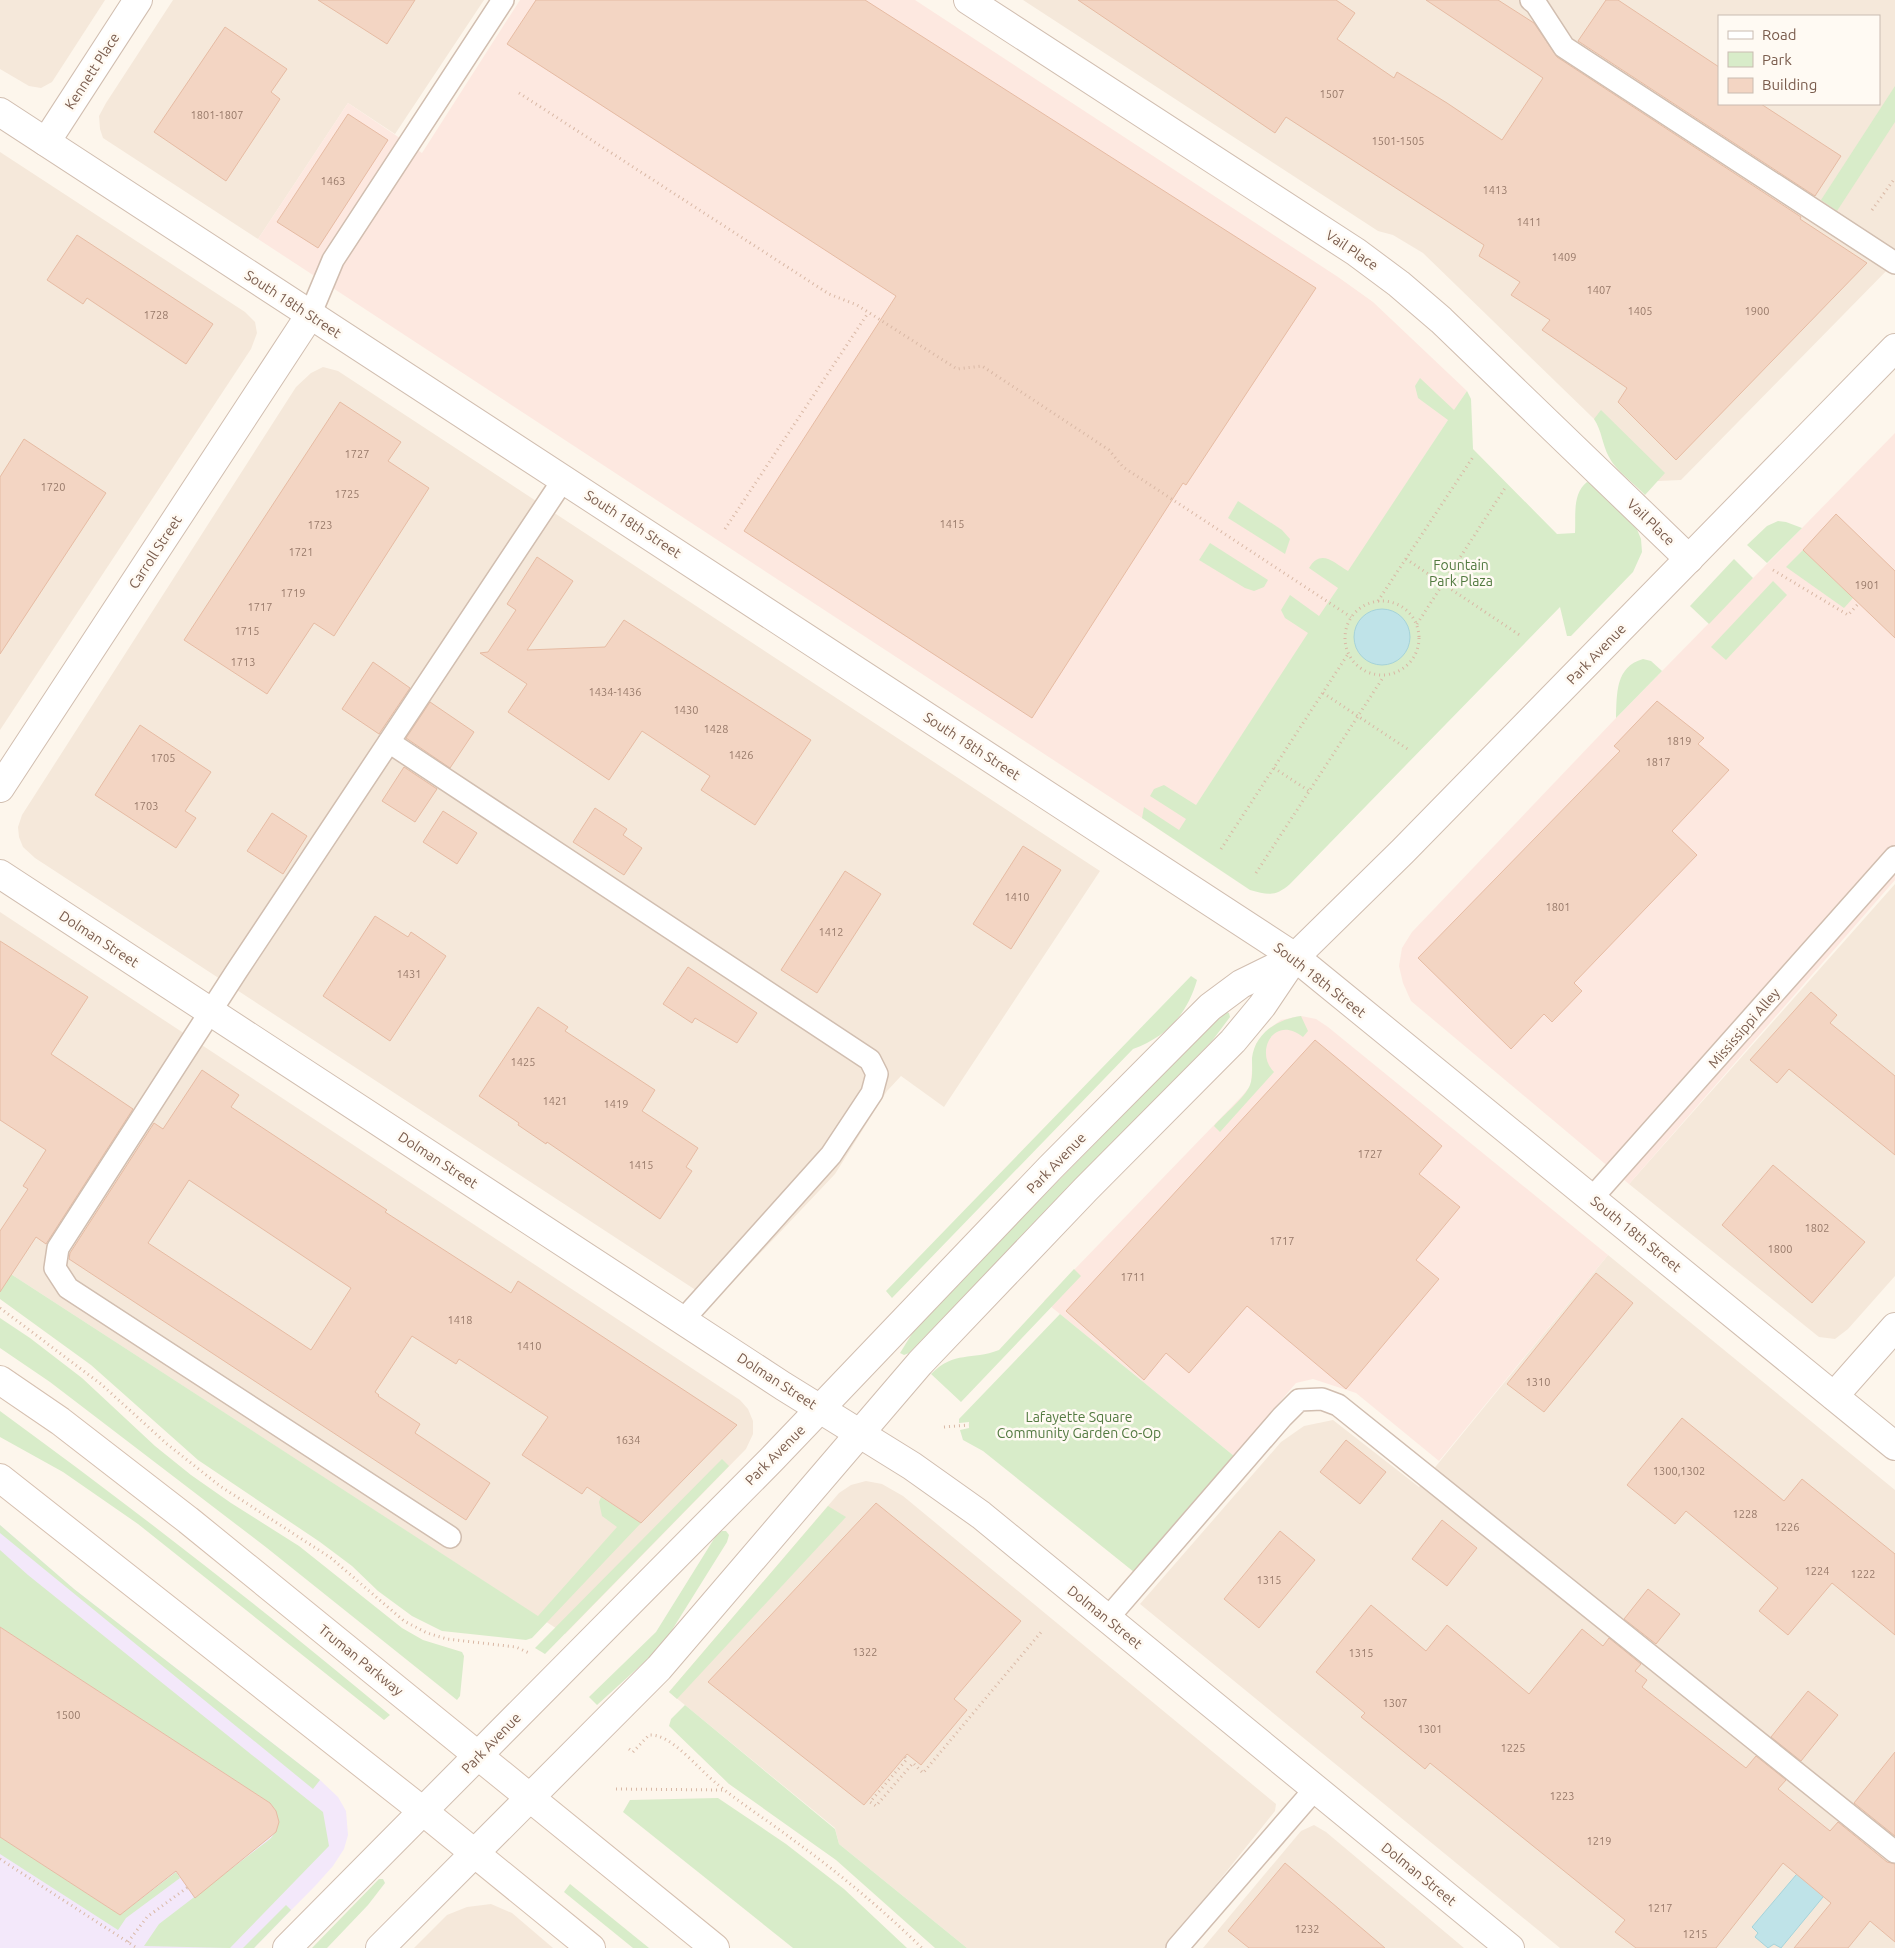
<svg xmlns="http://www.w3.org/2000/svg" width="1895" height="1948" font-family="Ubuntu,sans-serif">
<rect width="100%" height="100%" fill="#fdf6ec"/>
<g fill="#f5e8da" fill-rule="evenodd">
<polygon points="0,0 105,0 52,82 41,88 29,86 0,69"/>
<polygon points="173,0 484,0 395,134 348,103 258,239 103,138 100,129 99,116 106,103"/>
<path d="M1023 0H1895V262L1681 480 1658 481 1423 253 1393 235 1378 231ZM1719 16H1879V104H1719Z"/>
<polygon points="0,152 245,312 255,322 257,333 251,349 0,730"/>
<polygon points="323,367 338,371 1100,871 944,1107 901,1076 887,1091 835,1174 714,1302 35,858 23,847 19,837 18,827 22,815 296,387 311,373"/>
<polygon points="1895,884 1895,1276 1848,1329 1835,1339 1819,1337 1629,1184"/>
<polygon points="0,912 740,1400 748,1409 753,1421 753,1434 746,1449 565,1634 0,1267"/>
<polygon points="1608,1255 1895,1490 1895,1948 1560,1948 1140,1604 1281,1442 1304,1426 1333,1420 1419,1487"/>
<polygon points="866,1481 882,1484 903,1496 1276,1804 1275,1811 1165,1948 967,1948 839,1844 835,1828 669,1692 839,1493 851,1485"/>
<polygon points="1314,1825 1326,1832 1464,1948 1203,1948 1301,1831"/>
<polygon points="491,1904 512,1913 553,1948 414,1948 447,1915 467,1907"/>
</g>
<g fill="#fde8e0">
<polygon points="520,0 915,0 1338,277 1373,302 1467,391 1174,839 258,239 348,103 422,153"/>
<polygon points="1895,433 1895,880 1629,1184 1411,1001 1403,983 1399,966 1402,948 1412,932 1616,718"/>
<polygon points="1301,1016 1316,1019 1328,1027 1608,1255 1439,1461 1356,1393 1313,1379 1296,1383 1234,1456 1044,1301 1243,1095 1251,1085 1253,1055 1256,1044 1266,1031 1281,1020"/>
</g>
<polygon fill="#f3e8fa" points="0,1525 74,1589 320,1780 338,1797 346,1811 348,1835 344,1849 333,1866 316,1885 254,1948 0,1948"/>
<g fill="#d8ecc9">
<polygon points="1895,86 1895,122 1837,211 1821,200"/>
<path d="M1420 378 1454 410 1467 391 1471 399 1473 449 1557 534 1575 533C1576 516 1572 494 1587 482L1592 484 1636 527 1641 539 1642 552 1633 572 1571 636H1567L1566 632 1560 607 1290 884C1275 897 1268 895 1250 890L1142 818 1144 807 1179 830 1186 819 1150 796 1154 789 1164 785 1196 805 1308 633 1285 618 1281 610 1290 595 1319 616 1338 588 1309 568C1321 548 1334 563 1348 571L1448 420 1418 398 1415 386Z"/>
<path d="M1601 410 1665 473 1645 495C1634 483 1616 471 1609 457 1602 444 1602 431 1594 419Z"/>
<polygon points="1238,501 1282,530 1290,539 1285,554 1228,518"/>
<polygon points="1778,521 1786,522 1802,528 1767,563 1747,545 1767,526"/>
<polygon points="1210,543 1268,580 1264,587 1254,591 1245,588 1199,560"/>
<polygon points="1803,550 1853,598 1844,608 1786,567"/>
<polygon points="1734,559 1753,578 1709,624 1690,606"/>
<polygon points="1773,581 1787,595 1726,660 1711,647"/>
<path d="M1643 659 1651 661 1662 671 1616 718C1617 694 1615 667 1643 659Z"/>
<path d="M1191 976 1197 980C1187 1015 1166 1037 1133 1049L892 1298 886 1291Z"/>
<polygon points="1225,1011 1229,1013 1230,1017 1212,1041 909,1353 904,1355 900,1353 918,1324"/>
<path d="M1301 1016 1308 1031 1303 1037C1274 1014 1254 1052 1274 1072L1220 1132 1214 1126C1223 1115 1245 1098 1250 1085 1253 1078 1252 1066 1252 1058 1255 1033 1278 1019 1301 1016Z"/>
<polygon points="0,1267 538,1616 617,1527 602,1516 599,1502 601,1497 641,1523 532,1638 526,1640 442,1631 412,1616 378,1591 352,1566 320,1542 198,1460 91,1365 0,1299"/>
<path d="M1074 1269 1081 1276 961 1402 931 1374C955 1350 971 1361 999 1350Z"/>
<polygon points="1060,1314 1234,1456 1134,1572 983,1451 963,1440 960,1430 969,1428 969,1422 959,1423 959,1419"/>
<polygon points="0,1318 30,1338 82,1378 155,1446 191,1475 231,1503 299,1546 402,1628 423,1640 462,1652 464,1656 460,1696 457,1700 267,1548 50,1382 0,1348"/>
<path d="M0 1411C133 1508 263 1609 390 1715L384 1720 138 1524 63 1472 0 1437Z"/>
<polygon points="722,1459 729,1466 545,1654 535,1648"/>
<polygon points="828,1506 846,1517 677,1699 669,1692"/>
<polygon points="0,1525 74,1589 320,1780 313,1789 0,1533"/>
<polygon points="722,1531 726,1531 729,1535 727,1542 662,1646 597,1705 589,1697 656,1632 717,1534"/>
<path d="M0 1550 28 1575 323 1812 329 1846 230 1948 144 1946 159 1924 270 1839C281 1827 280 1815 270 1803L0 1627Z"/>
<polygon points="685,1705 835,1829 839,1844 967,1948 935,1948 836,1860 729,1784 669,1726 671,1719"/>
<polygon points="718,1798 786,1844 844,1889 907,1948 793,1948 623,1812 630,1800"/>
<polygon points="0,1837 120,1915 176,1872 180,1878 126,1918 118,1930 0,1854"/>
<polygon points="379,1879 383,1879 385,1883 368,1905 327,1948 312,1948"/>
<polygon points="570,1884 649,1948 633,1948 564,1892"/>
<polygon points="286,1905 291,1910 254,1948 243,1948"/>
</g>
<g fill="#bfe3e8" stroke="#a5d3da">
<circle cx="1382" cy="637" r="28"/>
<polygon points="1807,1862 1828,1891 1781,1948 1774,1944 1768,1948 1755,1937 1758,1933 1752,1927"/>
</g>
<g fill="#f3d5c3" stroke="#e6bba3" fill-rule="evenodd">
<polygon points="318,0 415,0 387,44"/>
<polygon points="536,0 865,0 1316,288 1186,485 1183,483 1032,718 744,531 896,296 507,44"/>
<polygon points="1078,0 1336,0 1355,13 1337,39 1394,78 1397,72 1447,103 1502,140 1543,78 1426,0 1498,0 1534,23 1557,57 1801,217 1800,219 1867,263 1676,460 1618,402 1627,388 1542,330 1550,320 1511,295 1520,282 1479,256 1484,245 1286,117 1275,133"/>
<polygon points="1606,0 1618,0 1719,67 1719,104 1761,104 1841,156 1815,196 1578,41"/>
<polygon points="225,27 287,69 271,92 280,99 226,181 154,132"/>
<polygon points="348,114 388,140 318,248 277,222"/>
<polygon points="77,235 213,324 186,364 87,298 83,304 47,280"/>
<polygon points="340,402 401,442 388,461 429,488 334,636 314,623 267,694 184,640"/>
<polygon points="24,439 106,493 0,654 0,477"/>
<polygon points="1836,514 1895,571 1895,638 1803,550"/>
<polygon points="537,557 573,581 527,650 605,647 624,620 811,740 755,825 701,790 710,776 642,731 609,780 508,712 527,684 480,653 488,652 516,610 507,604"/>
<polygon points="373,662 410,688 379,734 342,709"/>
<polygon points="1657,701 1704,738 1698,744 1729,770 1672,831 1697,855 1574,983 1582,991 1552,1022 1544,1014 1511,1049 1418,958 1620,751 1614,746"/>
<polygon points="430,702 474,732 450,768 406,738"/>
<polygon points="140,725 211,772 185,811 196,818 176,848 95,795"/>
<polygon points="404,767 437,789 415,822 382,801"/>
<polygon points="595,808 627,829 623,835 642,848 624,875 573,842"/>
<polygon points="443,811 477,833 457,864 423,842"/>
<polygon points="272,813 307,836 283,874 247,851"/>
<polygon points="1023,846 1061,870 1011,949 973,924"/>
<polygon points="845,871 881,894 817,993 781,970"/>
<polygon points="375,916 408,937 411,932 446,956 390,1041 323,996"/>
<polygon points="0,941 88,997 51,1054 133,1109 46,1244 36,1237 0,1292 0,1231 28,1189 23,1186 46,1150 0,1120"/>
<polygon points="688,967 757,1013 737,1043 695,1018 692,1023 663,1004"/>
<polygon points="1811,992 1837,1015 1830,1023 1895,1076 1895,1155 1789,1069 1777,1083 1750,1060"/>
<polygon points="538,1007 568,1027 565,1031 655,1090 642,1111 698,1148 686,1167 692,1171 660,1219 547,1142 546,1144 518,1125 519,1123 479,1096"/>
<polygon points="1315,1040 1442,1146 1419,1174 1460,1207 1416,1260 1439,1279 1346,1389 1247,1306 1189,1373 1166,1353 1144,1380 1066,1311"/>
<path d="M202 1070 239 1095 231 1107 387 1210 385 1212 511 1293 518 1281 737 1425 641 1523 587 1487 582 1494 522 1455 548 1417 459 1359 456 1364 412 1336 375 1392 379 1395 378 1396 420 1424 415 1433 490 1483 466 1520 69 1259 70 1253 154 1123 163 1129ZM189 1180 351 1288 311 1350 148 1243Z"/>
<polygon points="1773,1165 1865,1242 1812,1303 1722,1225"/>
<polygon points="1596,1273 1633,1303 1544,1412 1507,1384"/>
<polygon points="1682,1418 1784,1501 1802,1479 1895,1554 1895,1635 1832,1583 1788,1635 1759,1611 1778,1588 1686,1511 1675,1524 1627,1485"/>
<polygon points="1346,1440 1386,1472 1360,1504 1320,1472"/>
<polygon points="876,1503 1021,1621 954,1699 967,1710 921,1765 907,1754 864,1805 708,1682"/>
<polygon points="1442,1520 1477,1548 1447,1586 1412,1559"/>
<polygon points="1280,1531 1315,1560 1259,1628 1224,1599"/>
<polygon points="1648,1589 1680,1614 1656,1644 1624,1619"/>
<polygon points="1371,1605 1426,1651 1447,1625 1529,1694 1582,1629 1603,1646 1609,1638 1641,1664 1635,1671 1647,1680 1642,1687 1746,1768 1756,1756 1786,1780 1778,1789 1830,1831 1838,1822 1887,1862 1895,1864 1895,1942 1870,1921 1848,1948 1794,1948 1831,1903 1783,1863 1716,1948 1636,1948 1615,1932 1625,1920 1430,1763 1425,1769 1361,1717 1365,1713 1316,1672"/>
<polygon points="0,1627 270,1803 276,1811 279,1822 276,1832 195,1898 176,1871 120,1915 0,1837"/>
<polygon points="1808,1691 1838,1715 1801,1761 1771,1737"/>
<polygon points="1895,1752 1895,1836 1854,1803"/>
<polygon points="1285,1863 1385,1948 1249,1948 1228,1931"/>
</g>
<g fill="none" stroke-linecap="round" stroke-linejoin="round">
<defs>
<g id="lane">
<polyline points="1531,0 1536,4 1564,47 1895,263"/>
<polyline points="310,315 333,260 503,0"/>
<polyline points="389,742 870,1060 877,1074 872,1093 831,1155 683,1320"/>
<polyline points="1592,1198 1895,857"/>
<polyline points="450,1537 68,1288 55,1268 58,1248 236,972 563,480"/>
<polyline points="1107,1619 1282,1417 1299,1400 1322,1399 1338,1405 1895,1852"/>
<polyline points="1177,1948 1315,1789"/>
</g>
<g id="street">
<polyline points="968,0 1356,252 1399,284 1441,320 1689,559"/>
<polyline points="0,112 1295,957 1895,1446"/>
<polyline points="46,142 138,0"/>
<polyline points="0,788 310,315"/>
<polyline points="0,874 783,1386 912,1466 981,1515 1510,1948"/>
<polyline points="1834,1396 1895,1327"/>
<polyline points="287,1948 772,1459 1050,1168 1210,1007 1241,984 1294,958"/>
<polyline points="380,1948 659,1668 920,1363 1086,1189 1233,1041 1262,1006 1295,957 1403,851 1895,348"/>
</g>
<g id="secondary">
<polyline points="0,1380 60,1421 188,1520 715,1948"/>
<polyline points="0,1478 424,1812 591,1948"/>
</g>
</defs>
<use href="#lane" stroke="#d1beb0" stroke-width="24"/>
<use href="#street" stroke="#d1beb0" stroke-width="30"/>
<use href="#secondary" stroke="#d6c0b0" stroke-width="30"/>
<g stroke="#d9b8a5" stroke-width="3" stroke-dasharray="1 4" stroke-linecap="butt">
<polyline points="519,93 829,294 857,305 957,369 982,366 1109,450 1123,467 1351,617"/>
<polyline points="1872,210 1895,178"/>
<polyline points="725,529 868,313"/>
<polyline points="1406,559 1521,636"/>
<polyline points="1773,570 1848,615 1859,603"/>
<circle cx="1382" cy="638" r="37"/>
<polyline points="1378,601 1473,457"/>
<polyline points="1417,624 1505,488"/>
<polyline points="1323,693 1409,750"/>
<polyline points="1274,768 1309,791"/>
<polyline points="1221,849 1348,654"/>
<polyline points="1256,873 1384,676"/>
<polyline points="0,1308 101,1384 167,1444 220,1486 331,1558 404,1621 427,1633 447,1639 516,1647 529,1653"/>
<polyline points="944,1427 969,1425"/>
<path d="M629 1749 633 1752 649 1735C671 1733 699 1770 716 1783 741 1804 770 1822 796 1842 840 1874 883 1910 922 1948"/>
<polyline points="905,1757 907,1759 870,1802 876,1806 913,1763 923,1773 1042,1631"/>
<polyline points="616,1789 724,1790"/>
<polyline points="0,1859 137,1948"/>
<polyline points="128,1942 147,1917 188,1887"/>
</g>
<use href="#lane" stroke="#fff" stroke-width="21"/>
<use href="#street" stroke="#fff" stroke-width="28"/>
<use href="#secondary" stroke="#fff" stroke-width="28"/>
</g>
<g text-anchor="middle" stroke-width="5" stroke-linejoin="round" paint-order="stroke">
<g font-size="11" fill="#987a6a">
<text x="1332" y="98">1507</text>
<text x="217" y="119">1801-1807</text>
<text x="1398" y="145">1501-1505</text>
<text x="333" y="185">1463</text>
<text x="1495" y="194">1413</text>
<text x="1529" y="226">1411</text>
<text x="1564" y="261">1409</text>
<text x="1599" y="294">1407</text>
<text x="1640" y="315">1405</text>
<text x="1757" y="315">1900</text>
<text x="156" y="319">1728</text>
<text x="357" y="458">1727</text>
<text x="53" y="491">1720</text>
<text x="347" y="498">1725</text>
<text x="952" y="528">1415</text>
<text x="320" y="529">1723</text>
<text x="301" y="556">1721</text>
<text x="1867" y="589">1901</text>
<text x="293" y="597">1719</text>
<text x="260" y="611">1717</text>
<text x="247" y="635">1715</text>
<text x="243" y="666">1713</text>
<text x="615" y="696">1434-1436</text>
<text x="686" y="714">1430</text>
<text x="716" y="733">1428</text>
<text x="1679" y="745">1819</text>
<text x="741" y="759">1426</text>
<text x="163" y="762">1705</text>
<text x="1658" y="766">1817</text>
<text x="146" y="810">1703</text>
<text x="1017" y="901">1410</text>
<text x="1558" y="911">1801</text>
<text x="831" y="936">1412</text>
<text x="409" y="978">1431</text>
<text x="523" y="1066">1425</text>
<text x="555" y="1105">1421</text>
<text x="616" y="1108">1419</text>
<text x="1370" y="1158">1727</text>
<text x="641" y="1169">1415</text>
<text x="1817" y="1232">1802</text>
<text x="1282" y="1245">1717</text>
<text x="1780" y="1253">1800</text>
<text x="1133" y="1281">1711</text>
<text x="460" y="1324">1418</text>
<text x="529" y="1350">1410</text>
<text x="1538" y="1386">1310</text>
<text x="628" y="1444">1634</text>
<text x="1679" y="1475">1300,1302</text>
<text x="1745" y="1518">1228</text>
<text x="1787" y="1531">1226</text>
<text x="1817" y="1575">1224</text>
<text x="1863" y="1578">1222</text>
<text x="1269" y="1584">1315</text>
<text x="865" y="1656">1322</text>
<text x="1361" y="1657">1315</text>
<text x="1395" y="1707">1307</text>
<text x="68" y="1719">1500</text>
<text x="1430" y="1733">1301</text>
<text x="1513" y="1752">1225</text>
<text x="1562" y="1800">1223</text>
<text x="1599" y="1845">1219</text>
<text x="1660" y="1912">1217</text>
<text x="1307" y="1933">1232</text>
<text x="1695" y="1938">1215</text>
</g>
<g font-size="14" fill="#7a5c4d" stroke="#fffaf3">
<text transform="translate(92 71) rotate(-57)" y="5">Kennett Place</text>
<text transform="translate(1352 250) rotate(34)" y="5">Vail Place</text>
<text transform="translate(293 304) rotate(33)" y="5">South 18th Street</text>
<text transform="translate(1651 522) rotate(44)" y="5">Vail Place</text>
<text transform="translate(633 524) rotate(33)" y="5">South 18th Street</text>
<text transform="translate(155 552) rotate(-57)" y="5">Carroll Street</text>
<text transform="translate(1596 654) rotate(-46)" y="5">Park Avenue</text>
<text transform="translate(972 746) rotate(33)" y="5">South 18th Street</text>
<text transform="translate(99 939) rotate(33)" y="5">Dolman Street</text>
<text transform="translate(1320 980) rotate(38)" y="5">South 18th Street</text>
<text transform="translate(1744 1028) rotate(-49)" y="5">Mississippi Alley</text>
<text transform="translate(438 1160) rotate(33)" y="5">Dolman Street</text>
<text transform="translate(1056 1163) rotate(-46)" y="5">Park Avenue</text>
<text transform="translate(1636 1234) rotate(39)" y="5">South 18th Street</text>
<text transform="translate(777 1381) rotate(33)" y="5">Dolman Street</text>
<text transform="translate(775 1455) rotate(-45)" y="5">Park Avenue</text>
<text transform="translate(1105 1617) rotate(39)" y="5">Dolman Street</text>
<text transform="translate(361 1660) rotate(39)" y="5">Truman Parkway</text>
<text transform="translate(491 1743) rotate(-46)" y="5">Park Avenue</text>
<text transform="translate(1419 1874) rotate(39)" y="5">Dolman Street</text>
</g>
<g font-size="14" fill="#537a41" stroke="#fffaf3">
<text x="1461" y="570">Fountain<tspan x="1461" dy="16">Park Plaza</tspan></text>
<text x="1079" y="1422">Lafayette Square<tspan x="1079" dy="16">Community Garden Co-Op</tspan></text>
</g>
</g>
<rect x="1718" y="15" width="162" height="90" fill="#fffaf3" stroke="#cabbb1"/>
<rect x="1728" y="31" width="25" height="8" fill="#ffffff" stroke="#cabbb1"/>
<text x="1762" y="40" font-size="15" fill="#7a5c4d">Road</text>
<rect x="1728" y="52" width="25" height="15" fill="#d8ecc9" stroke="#cabbb1"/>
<text x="1762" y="65" font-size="15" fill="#7a5c4d">Park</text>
<rect x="1728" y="78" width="25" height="15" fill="#f3d5c3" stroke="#cabbb1"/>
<text x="1762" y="90" font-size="15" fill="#7a5c4d">Building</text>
</svg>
